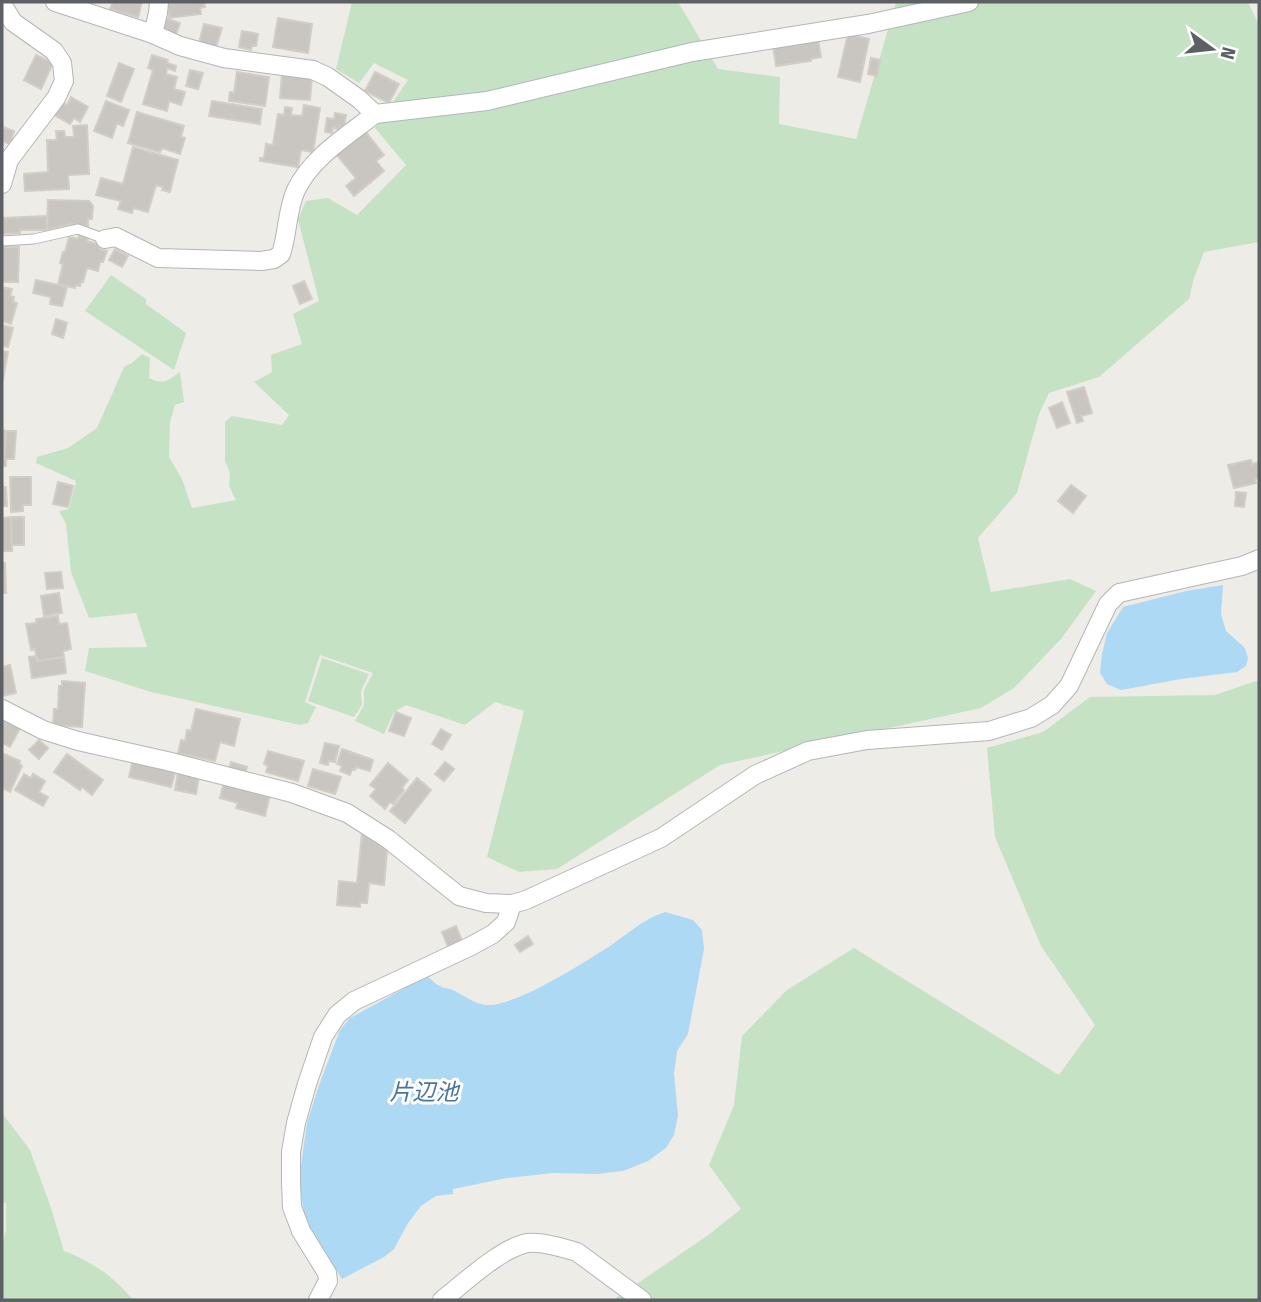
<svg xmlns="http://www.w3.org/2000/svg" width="1261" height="1302" font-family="'Fira Sans Condensed','Noto Sans JP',sans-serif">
<rect width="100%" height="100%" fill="#eeece6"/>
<g fill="#c6e2c5">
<path d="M352 2H678L718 69 780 77 779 124 856 139 896 2H1248L1259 25V242L1204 252 1194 278 1189 299 1099 377 1049 393 1039 414 1017 493 978 538 991 592 1070 579 1096 591 1061 639 1014 688 981 708 720 765 557 869 519 872 487 857 524 711 495 702 465 725 406 705 394 712 384 734 355 721 364 705V690L373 673 320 655 305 702 316 707 308 723 300 725 151 692 85 671 89 648 147 647 136 613 89 618 71 572 66 524 59 511 69 509 76 481 36 463 37 457 68 448 97 428 124 367 132 363 142 354 150 358 149 378C164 385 167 381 180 372L184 402 175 405 170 422 169 457 182 479 192 508 236 500 229 486 230 473 225 461V422L232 416 282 425 289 415 254 382 272 372 271 355 302 344 293 314 319 301 298 219 306 201 328 198 357 215 406 165 375 128 408 80 374 63 359 83 336 69Z"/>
<polygon points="111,275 146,299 146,304 186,333 174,370 85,311"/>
<polygon points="322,658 369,674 361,691 362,705 354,717 308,701"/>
<polygon points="1259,680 1259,1300 613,1300 707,1236 741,1209 709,1165 734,1105 742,1036 787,990 854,948 1059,1075 1095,1025 1041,946 995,837 987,748 1043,732 1090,697 1215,695"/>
<path d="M2 1113 30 1150 51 1208 64 1251C93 1262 113 1276 133 1300H2V1247L6 1230V1203H2Z"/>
</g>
<g fill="#aed9f5">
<polygon points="1223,585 1221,614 1226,631 1245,648 1248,658 1246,666 1237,672 1181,679 1121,690 1107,684 1100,673 1102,654 1107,633 1123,607 1186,591"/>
<path d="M665 912 693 920 702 930 704 949 688 1034 677 1051 674 1074 678 1116 674 1135 666 1148 648 1161 623 1171 596 1174 553 1173 507 1178 453 1189V1194L436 1196 421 1206 408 1223 394 1249 384 1257 342 1279 305 1219 301 1194V1165L307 1123 319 1085 340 1030 350 1018 427 976C431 979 435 984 440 986 444 989 450 988 455 991 466 997 476 1005 489 1005 520 1004 583 963 610 946 629 933 643 919 665 912Z"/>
</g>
<g fill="#c9c6c2" stroke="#d2cdc5" stroke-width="2">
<polygon points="113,2 142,2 138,17 110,9"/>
<polygon points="172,2 204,2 205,7 200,8 201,14 169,18 168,4 173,3"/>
<polygon points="162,17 180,23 176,34 158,29"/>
<polygon points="278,18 312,24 308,53 273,47"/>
<polygon points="204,24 222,28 216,47 199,43"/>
<polygon points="242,31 258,34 256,46 252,46 251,50 239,47"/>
<polygon points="848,34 869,39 860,82 838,77"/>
<polygon points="818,39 821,57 811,59 811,61 776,66 773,46"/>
<polygon points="36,55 53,63 41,89 24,80"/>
<polygon points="152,55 168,60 167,63 176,66 175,71 167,68 166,74 177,77 174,89 185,92 181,105 169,101 167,111 143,104 153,70 148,68"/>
<polygon points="871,58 880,60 877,76 868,74"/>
<polygon points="119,63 134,69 121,102 107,96"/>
<polygon points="190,70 203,73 198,89 186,86"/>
<polygon points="237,72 269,77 265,106 229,101 230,92 234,93"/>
<polygon points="375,72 399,84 389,103 365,91"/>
<polygon points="282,74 312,76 310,100 280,98"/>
<polygon points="71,97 88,107 80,122 74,118 70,124 54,115 62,102 67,105"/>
<polygon points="106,101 129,110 123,126 117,123 112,138 94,131"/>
<polygon points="212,101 262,109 260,124 209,116"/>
<polygon points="304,105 320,108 313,152 301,150 298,167 260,161 260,158 264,158 266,144 273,145 278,114 284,115 285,107 292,108 291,115 302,116"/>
<polygon points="137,112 184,126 181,137 185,138 180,154 162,148 160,152 128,143"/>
<polygon points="335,113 346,115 344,127 340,126 339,129 333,128 332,133 325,132 327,118 334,119"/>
<polygon points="87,125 89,174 68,175 69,189 25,191 24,174 48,172 47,140 57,140 56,131 64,131 65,137 74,137 73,126"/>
<polygon points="3,127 14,131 10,144 2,141"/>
<polygon points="365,131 384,155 376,161 384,171 354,196 346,186 356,178 336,154"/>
<polygon points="133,147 178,160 170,192 162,190 163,187 156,185 148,212 133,208 132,213 118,209 121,201 96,195 101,178 123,184"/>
<polygon points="48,200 89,201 93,206 92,219 88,219 88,226 71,224 47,230"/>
<polygon points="47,216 47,230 20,230 20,233 2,234 2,218"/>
<polygon points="79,236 88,238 87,241 101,245 100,249 107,251 103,262 100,262 98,271 87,268 83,282 81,281 80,286 76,285 75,288 58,284 63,264 60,263 63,252 65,252 69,237 78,239"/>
<polygon points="2,247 19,247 18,282 2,282"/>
<polygon points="115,249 128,256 122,267 109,260"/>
<polygon points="36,280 67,287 62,306 50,304 51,297 33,293"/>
<polygon points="304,281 312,299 300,304 293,286"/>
<polygon points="2,287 12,289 10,296 14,297 13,302 17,303 11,324 3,321 2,324"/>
<polygon points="56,319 67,323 63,338 52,334"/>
<polygon points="2,325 13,328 8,347 2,346"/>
<polygon points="2,351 8,352 3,379 2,379"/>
<polygon points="1084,387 1092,413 1081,416 1083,421 1077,423 1067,392"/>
<polygon points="1062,402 1070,423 1057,428 1049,408"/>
<polygon points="2,430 6,431 4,459 6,459 6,466 2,466"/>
<polygon points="6,431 16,431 14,459 4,459"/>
<polygon points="1251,460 1252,464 1259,462 1259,478 1255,479 1256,483 1234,488 1228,465"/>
<polygon points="10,477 31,477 31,505 23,505 23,511 11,512"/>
<polygon points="2,481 3,487 6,487 7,506 2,506"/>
<polygon points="58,482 73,486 68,507 53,504"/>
<polygon points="1071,485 1086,496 1073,513 1058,501"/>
<polygon points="1236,492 1246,493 1244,507 1235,506"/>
<polygon points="11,517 12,551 2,551 2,518"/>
<polygon points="11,517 24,517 24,545 12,545"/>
<polygon points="2,563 5,563 6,593 2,593"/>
<polygon points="61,572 63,588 47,589 45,573"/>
<polygon points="59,593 62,613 44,616 41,596"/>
<polygon points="58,616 59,624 67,623 71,649 63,651 64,657 37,661 35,649 31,650 26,624 36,623 36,619"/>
<polygon points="36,656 37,661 64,657 66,673 32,678 29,657"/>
<polygon points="10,665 16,693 2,696 2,667"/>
<polygon points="62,681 85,683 82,727 53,725 54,709 58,709 59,686 62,686"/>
<polygon points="196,709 240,719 234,746 220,742 215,761 178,753 181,740 185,741 187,730 191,731"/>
<polygon points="396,712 411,718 404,736 389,731"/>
<polygon points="2,718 20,728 10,747 2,743"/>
<polygon points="441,729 451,735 442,750 432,744"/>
<polygon points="39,740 48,748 39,759 29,750"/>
<polygon points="325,743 339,746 335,762 329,761 328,765 320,763"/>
<polygon points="342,749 373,760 370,771 356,767 355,770 352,769 350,775 340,771 342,766 337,764"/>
<polygon points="268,751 304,761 298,781 266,772 268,766 264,764"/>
<polygon points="4,754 20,761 19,764 22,766 10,792 2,788 2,760"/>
<polygon points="67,754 103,780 92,795 82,787 80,790 54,772"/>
<polygon points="133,759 176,769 171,787 129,777"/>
<polygon points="231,762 247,767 245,773 229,769"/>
<polygon points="445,762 454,769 444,781 435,774"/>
<polygon points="388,763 408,780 402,788 404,790 393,804 390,802 385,809 370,796 376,789 370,785"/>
<polygon points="313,769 341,777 335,794 308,786"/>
<polygon points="178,772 199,776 196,794 175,790"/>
<polygon points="24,774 31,778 33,774 45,781 39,792 48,797 43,806 15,790"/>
<polygon points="417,778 431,790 405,823 390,811"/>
<polygon points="224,782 270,794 265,816 236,808 238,803 220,798"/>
<polygon points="362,833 387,851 384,885 369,883 367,903 360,903 360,907 337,905 339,881 357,883"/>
<polygon points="456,926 462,941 448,947 442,932"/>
<polygon points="528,936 533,944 520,952 515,945"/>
</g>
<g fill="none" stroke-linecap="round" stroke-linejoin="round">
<defs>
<polyline id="service" points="2,241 34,239 78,229 105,239"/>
<g id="minor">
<polyline points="55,2 153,34 180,46 224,58 313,70 328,77 359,99 375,114 487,101 692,52 868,24 969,2"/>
<polyline points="2,4 13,22 54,51 62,63 64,81 56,98 9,160 2,184"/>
<polyline points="153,34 158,13 159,2"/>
<path d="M105 239 116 237 158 258 261 261 274 259 281 254C288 233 287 209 296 190 312 157 347 136 375 114"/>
<polyline points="2,709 43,730 78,741 167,761 292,793 347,813 388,839 459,896 486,903 512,904 526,900 661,838 755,775 808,751 867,740 989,731 1031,718 1052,705 1069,686 1108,604 1119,593 1242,566 1259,559"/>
<polyline points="318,1300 328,1281 327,1273 301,1231 292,1207 291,1182 291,1152 296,1123 307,1084 323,1037 337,1015 354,1001 471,946 493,934 506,922 512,904"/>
<path d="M442 1300C464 1283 502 1247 528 1243 541 1241 564 1248 577 1252L642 1300"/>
</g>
</defs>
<use href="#service" stroke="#b3b5b9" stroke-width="11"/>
<use href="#minor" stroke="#b3b5b9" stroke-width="20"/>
<use href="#service" stroke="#fff" stroke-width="9"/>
<use href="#minor" stroke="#fff" stroke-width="18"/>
</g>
<g text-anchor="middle" stroke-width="6" stroke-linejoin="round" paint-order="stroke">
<g font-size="23" font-style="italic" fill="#4a759c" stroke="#fff">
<text x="424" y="1100">片辺池</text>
</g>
</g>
<rect width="1261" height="1302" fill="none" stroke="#5d6064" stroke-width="7"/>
<g transform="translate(1212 49) rotate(105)" stroke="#ffffff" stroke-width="5" paint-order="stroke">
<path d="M0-5L12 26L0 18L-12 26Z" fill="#5d6064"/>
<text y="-10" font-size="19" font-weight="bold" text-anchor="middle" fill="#5d6064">N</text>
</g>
</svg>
